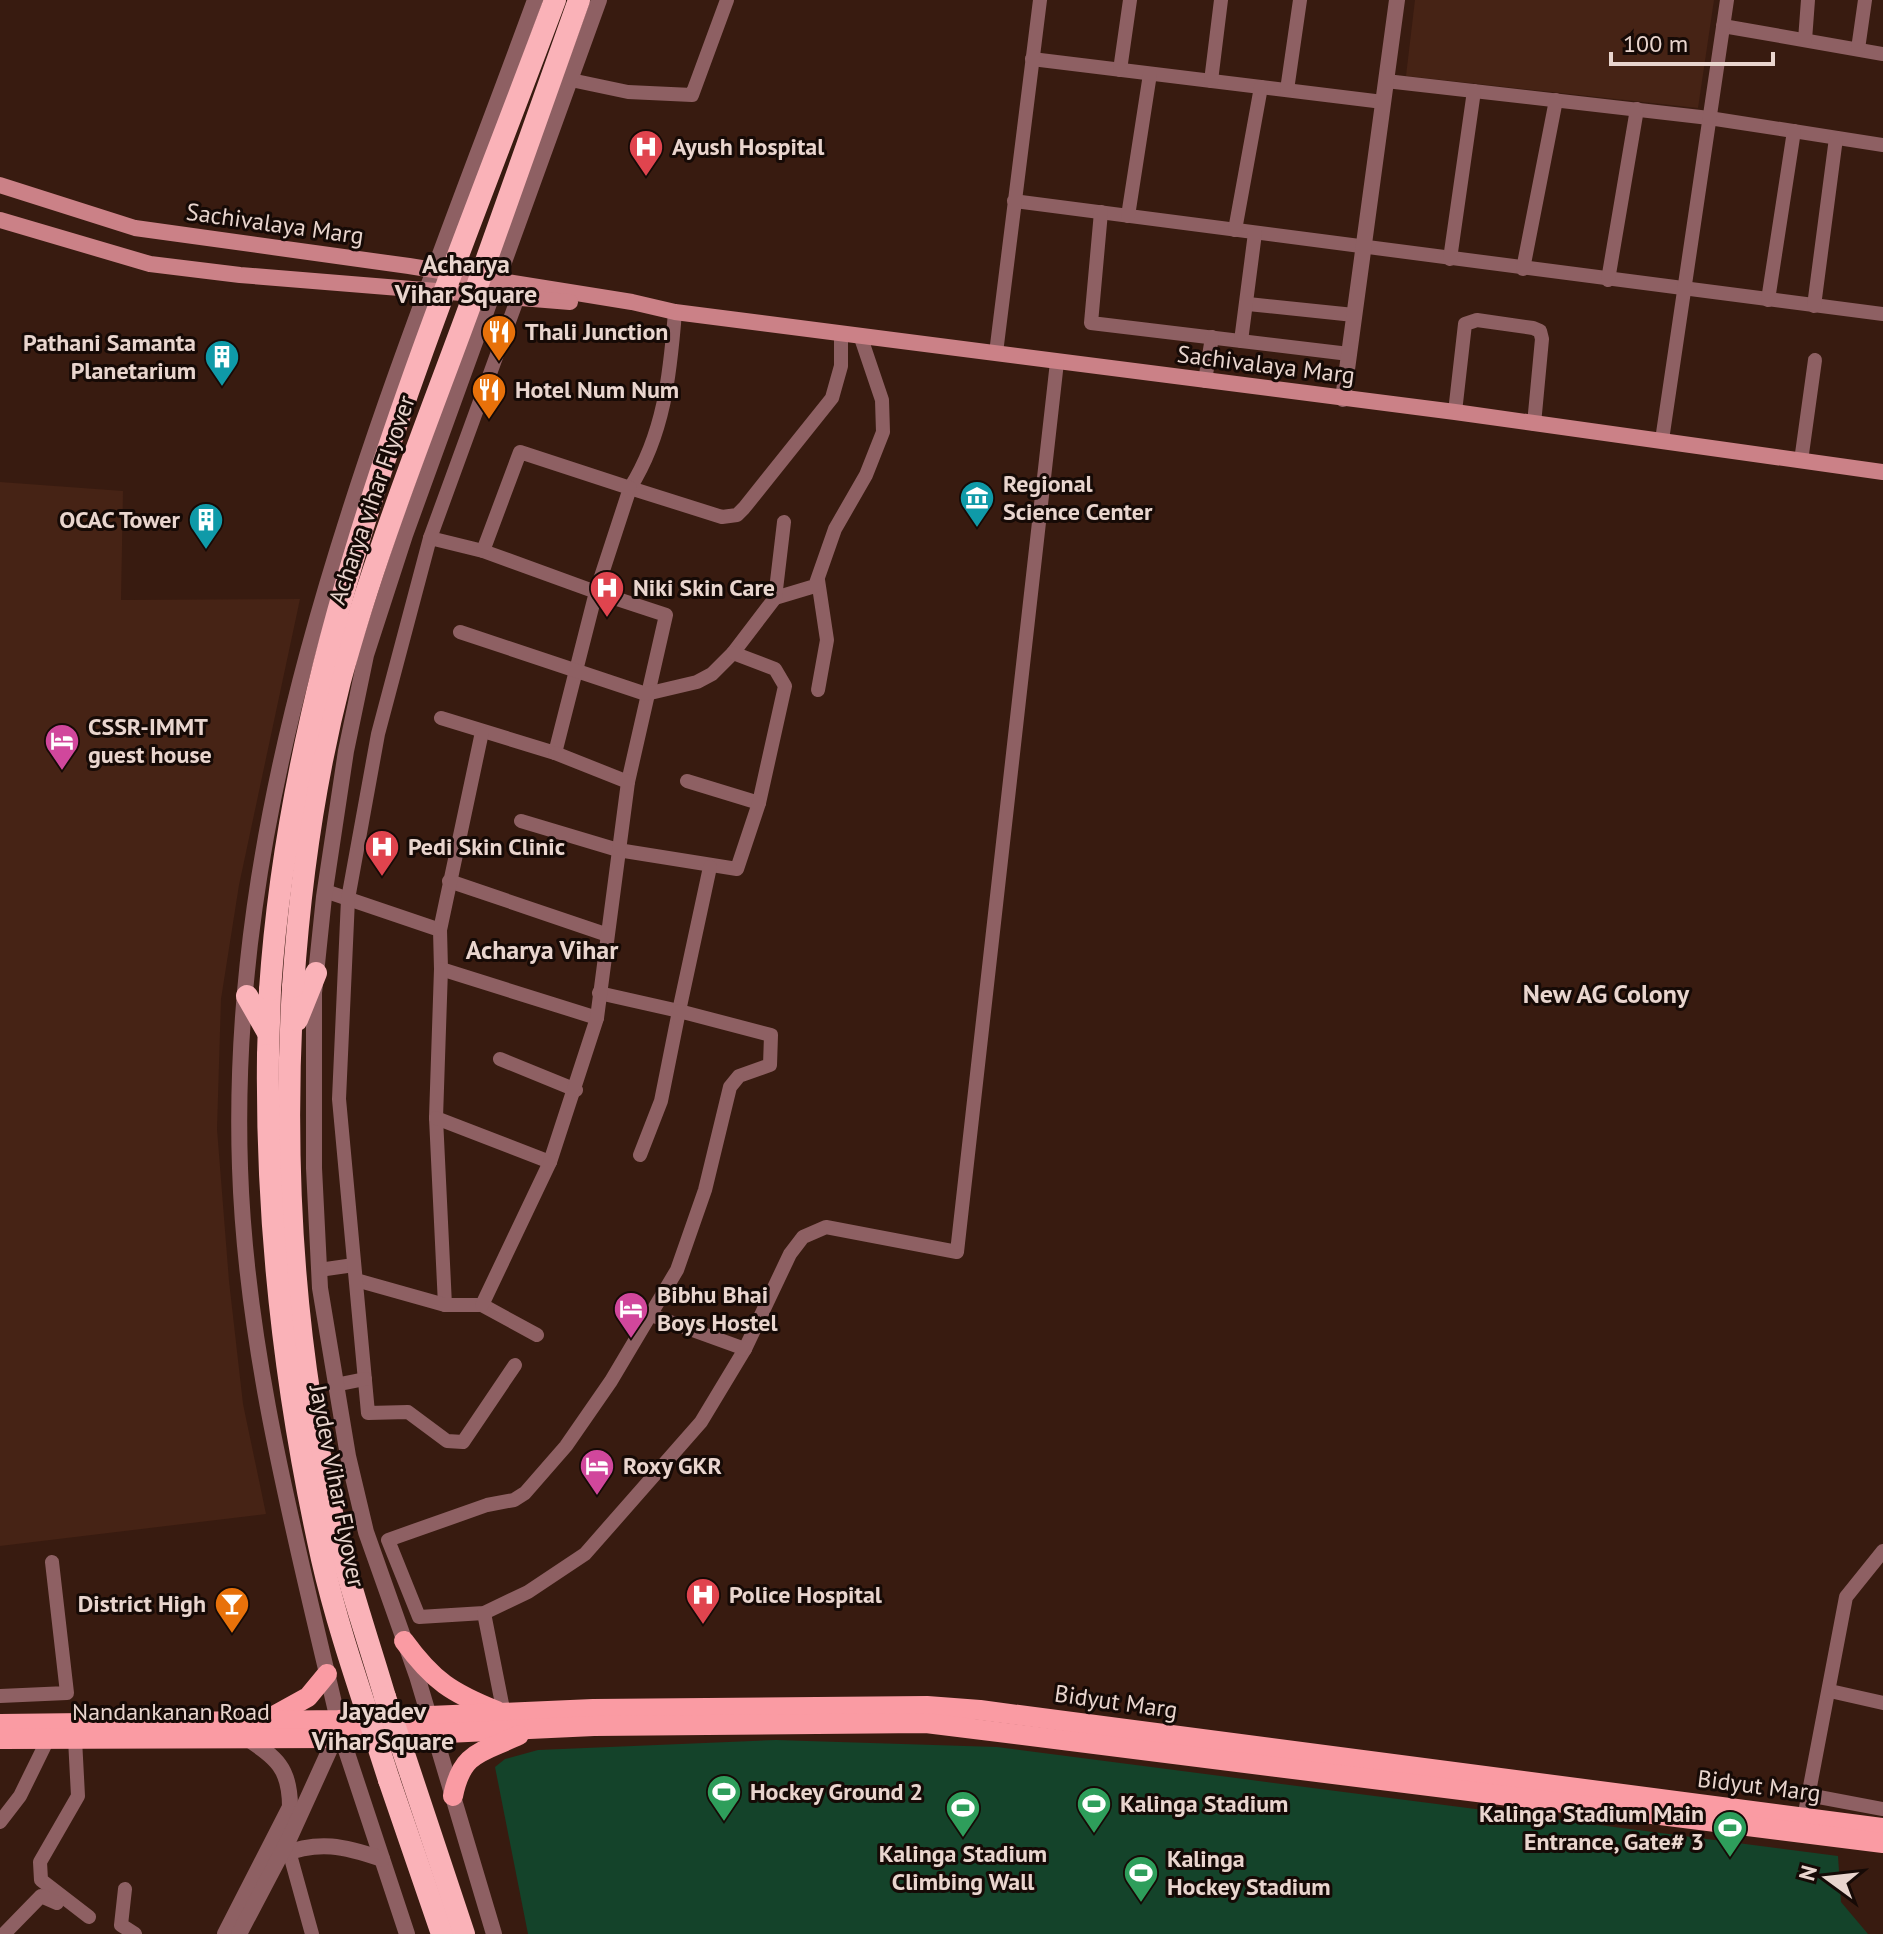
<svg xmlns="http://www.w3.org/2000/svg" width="1883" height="1934" font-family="'PT Sans',sans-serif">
<rect width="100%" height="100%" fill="#381b10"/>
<g fill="#462315">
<polygon points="1415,0 1714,0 1698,108 1406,76"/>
<polygon points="0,482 123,491 121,600 300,599 239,885 221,999 217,1129 229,1281 243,1404 266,1514 0,1546"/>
</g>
<polygon fill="#14432a" points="776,1740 997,1747 1838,1856 1841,1902 1868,1934 528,1934 495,1767 505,1759 538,1750"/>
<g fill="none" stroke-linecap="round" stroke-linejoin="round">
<g stroke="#8e6063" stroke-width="14">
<polyline points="1723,26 1883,54"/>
<polyline points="1805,40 1808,0"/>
<polyline points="1858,49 1865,0"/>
<polyline points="1032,59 1383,102"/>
<polyline points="1120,70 1130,0"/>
<polyline points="571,80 628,92 692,95 727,0"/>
<polyline points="1211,81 1221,0"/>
<polyline points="1386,81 1709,118 1883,145"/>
<polyline points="1287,90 1300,0"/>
<polyline points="1014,201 1883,314"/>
<polyline points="1101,212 1091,323 1349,354"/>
<polyline points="1128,216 1150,74"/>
<polyline points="1235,230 1261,87"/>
<polyline points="1450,259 1474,91"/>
<polyline points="1523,269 1556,100"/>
<polyline points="1608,280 1637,109"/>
<polyline points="1768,300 1794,131"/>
<polyline points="1248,304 1354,315"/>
<polyline points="1814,306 1836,138"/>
<path d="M675 312C670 375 664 434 630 488L722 517 737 515 744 508 832 398 841 366V334"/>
<polyline points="1241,341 1255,233"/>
<polyline points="996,353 1040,0"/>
<polyline points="1205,381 1212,337"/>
<polyline points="1455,412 1465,324 1477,320 1533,328 1540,331 1542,339 1534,424"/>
<polyline points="1662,440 1727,0"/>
<polyline points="1801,461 1815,360"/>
<polyline points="430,538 483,551 596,592 555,753 441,718"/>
<polyline points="483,551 520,452 630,488 596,592 666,615 628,782"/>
<polyline points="818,580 827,640 818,690"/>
<polyline points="775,598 815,586 835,529 866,475 883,432 882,400 860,335"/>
<polyline points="460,632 646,694 697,682 712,674 733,653 775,598 784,522"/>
<polyline points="687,781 759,803"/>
<polyline points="521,821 618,850 737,869 759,803 785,686 775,669 733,653"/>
<polyline points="449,881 605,934"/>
<polyline points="325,891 440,930 441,969 597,1018"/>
<polyline points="440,930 482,732"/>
<polyline points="441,969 436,1118 445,1305"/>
<polyline points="599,993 679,1011 710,867"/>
<polyline points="500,1059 576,1090"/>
<polyline points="436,1118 550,1162"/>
<polyline points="640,1155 661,1101 679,1011 771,1035 770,1065 739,1076 730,1087 705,1190 677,1270 611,1381 566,1446 525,1493 514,1500 487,1505 388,1540 419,1617 484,1613 528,1592 585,1554 701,1422 745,1349 790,1254 803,1237 826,1227 957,1252 1057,362"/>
<polyline points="319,1270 354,1265"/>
<polyline points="356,1280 445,1305 482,1305 537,1335"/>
<polyline points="482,1305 550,1162 597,1018 628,782 555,753"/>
<polyline points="651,1315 745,1349"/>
<polyline points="515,1365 463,1442 447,1441 408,1412 368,1413 339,1099 348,899 378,734 430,538 518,297"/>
<polyline points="335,1385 365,1379"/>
<polyline points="484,1613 504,1714"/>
<polyline points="1830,1691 1883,1703"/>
<polyline points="0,1696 67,1693 52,1562"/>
<polyline points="75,1739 78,1796 40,1862 41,1880 89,1917"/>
<polyline points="1808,1795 1883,1809"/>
<polyline points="1804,1818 1846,1597 1883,1551"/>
<polyline points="0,1822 20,1796 48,1739"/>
<polyline points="289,1851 312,1934"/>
<polyline points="125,1889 121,1925 135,1934"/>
<polyline points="4,1934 41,1896 57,1903"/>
</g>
<g stroke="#8e6063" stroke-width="16">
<polyline points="1343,399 1397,0"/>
<path d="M338 1720C296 1539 246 1354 240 1168 226 760 398 375 535 0"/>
<polyline points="342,1738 407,1934"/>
<path d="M281 1855C319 1840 344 1846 382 1859"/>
<path d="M225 1934 290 1807C290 1767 276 1758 245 1737"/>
<polyline points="239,1934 290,1837 335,1738"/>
<polyline points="494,1934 417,1676 366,1532 348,1456 320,1288 314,1168 314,993 324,897 346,751 366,655 405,535 599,0"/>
</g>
<g stroke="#cb8187" stroke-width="16">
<polyline points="0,185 135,228 409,266 632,302 675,312 1455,412 1883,472"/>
<polyline points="0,220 150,264 240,275 570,302"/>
</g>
<g stroke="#fa9ba3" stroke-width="20">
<path d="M404 1641C433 1681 452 1693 497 1711"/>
<polyline points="270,1718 308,1697 327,1674"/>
<polyline points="0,1724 338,1720 593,1709 927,1706 980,1710 1883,1828"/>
<polyline points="0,1739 342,1738 594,1726 926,1723 1883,1843"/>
<path d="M453 1796C462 1751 481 1753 519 1735"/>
</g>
<g stroke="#fab2b8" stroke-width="22">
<path d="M293 987C282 1173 294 1364 340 1546 353 1597 370 1646 385 1697"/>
<polyline points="247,996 267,1031"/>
<polyline points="297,1020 316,973"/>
<polyline points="268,1055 270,990"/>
<polyline points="389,1780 442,1934"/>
</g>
<g stroke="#fab2b8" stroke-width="22">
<path d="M293 987C300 883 314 782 340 681 376 548 428 421 475 292 510 195 544 97 579 0"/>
<path d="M270 990C293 643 435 322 555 0"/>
<path d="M268 1055C266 1225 285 1393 322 1559 339 1634 366 1707 389 1780"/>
<polyline points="385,1697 464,1934"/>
</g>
</g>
<defs>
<symbol id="hospital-pin" viewBox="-11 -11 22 30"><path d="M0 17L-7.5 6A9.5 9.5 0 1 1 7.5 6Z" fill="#e0444e" stroke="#160a06"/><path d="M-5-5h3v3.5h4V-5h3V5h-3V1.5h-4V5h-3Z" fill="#fff"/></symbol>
<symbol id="restaurant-pin" viewBox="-11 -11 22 30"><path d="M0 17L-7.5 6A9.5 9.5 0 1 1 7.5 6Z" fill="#e8710a" stroke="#160a06"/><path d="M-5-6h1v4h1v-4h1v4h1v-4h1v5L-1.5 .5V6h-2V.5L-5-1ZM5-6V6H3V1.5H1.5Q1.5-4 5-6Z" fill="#fff"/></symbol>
<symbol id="building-pin" viewBox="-11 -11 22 30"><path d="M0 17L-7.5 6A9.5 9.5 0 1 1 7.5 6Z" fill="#0f9aa8" stroke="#160a06"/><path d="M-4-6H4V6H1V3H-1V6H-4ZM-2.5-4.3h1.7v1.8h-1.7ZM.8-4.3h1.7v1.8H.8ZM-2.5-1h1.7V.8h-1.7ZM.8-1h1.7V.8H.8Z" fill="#fff"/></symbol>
<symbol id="museum-pin" viewBox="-11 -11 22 30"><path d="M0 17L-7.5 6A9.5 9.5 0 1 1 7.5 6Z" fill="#0f9aa8" stroke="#160a06"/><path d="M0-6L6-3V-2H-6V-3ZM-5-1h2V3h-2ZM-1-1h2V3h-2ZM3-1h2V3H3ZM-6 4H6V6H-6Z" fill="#fff"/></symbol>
<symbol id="hotel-pin" viewBox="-11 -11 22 30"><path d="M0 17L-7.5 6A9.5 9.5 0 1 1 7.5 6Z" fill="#d1479c" stroke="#160a06"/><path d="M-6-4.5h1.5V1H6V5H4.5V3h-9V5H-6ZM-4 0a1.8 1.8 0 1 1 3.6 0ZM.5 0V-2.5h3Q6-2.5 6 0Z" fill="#fff"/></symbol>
<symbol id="bar-pin" viewBox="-11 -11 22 30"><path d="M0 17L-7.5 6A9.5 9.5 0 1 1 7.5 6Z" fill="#e8710a" stroke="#160a06"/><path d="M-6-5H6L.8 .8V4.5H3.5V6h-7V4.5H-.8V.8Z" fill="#fff"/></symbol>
<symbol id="stadium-pin" viewBox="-11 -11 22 30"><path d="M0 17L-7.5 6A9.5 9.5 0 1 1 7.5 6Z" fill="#2e9e5b" stroke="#160a06"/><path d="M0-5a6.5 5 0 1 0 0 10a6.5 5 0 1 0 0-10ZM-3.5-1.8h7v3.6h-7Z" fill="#fff"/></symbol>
</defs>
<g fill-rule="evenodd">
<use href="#hospital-pin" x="626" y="127" width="40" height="54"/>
<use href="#restaurant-pin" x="479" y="312" width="40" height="54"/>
<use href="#building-pin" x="202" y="337" width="40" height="54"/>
<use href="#restaurant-pin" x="469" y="370" width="40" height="54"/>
<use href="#museum-pin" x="957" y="478" width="40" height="54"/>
<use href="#building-pin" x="186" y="500" width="40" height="54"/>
<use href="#hospital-pin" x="587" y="568" width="40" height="54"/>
<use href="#hotel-pin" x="42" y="721" width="40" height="54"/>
<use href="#hospital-pin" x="362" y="827" width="40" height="54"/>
<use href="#hotel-pin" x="611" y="1289" width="40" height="54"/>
<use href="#hotel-pin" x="577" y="1446" width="40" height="54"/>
<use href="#hospital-pin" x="683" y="1575" width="40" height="54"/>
<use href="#bar-pin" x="212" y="1584" width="40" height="54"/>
<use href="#stadium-pin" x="704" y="1772" width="40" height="54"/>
<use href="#stadium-pin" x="1074" y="1784" width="40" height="54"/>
<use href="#stadium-pin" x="943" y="1788" width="40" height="54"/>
<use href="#stadium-pin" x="1710" y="1808" width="40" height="54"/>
<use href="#stadium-pin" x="1121" y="1853" width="40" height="54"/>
</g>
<g text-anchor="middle" stroke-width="6" stroke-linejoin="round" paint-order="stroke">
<g font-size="24" font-weight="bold" fill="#e9d5ce" stroke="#160a06" text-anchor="start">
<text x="672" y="155">Ayush Hospital</text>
<text x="525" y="340">Thali Junction</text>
<text x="196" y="351" text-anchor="end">Pathani Samanta<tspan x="196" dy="28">Planetarium</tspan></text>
<text x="515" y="398">Hotel Num Num</text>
<text x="1003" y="492">Regional<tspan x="1003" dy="28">Science Center</tspan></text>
<text x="180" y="528" text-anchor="end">OCAC Tower</text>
<text x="633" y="596">Niki Skin Care</text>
<text x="88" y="735">CSSR-IMMT<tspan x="88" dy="28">guest house</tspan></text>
<text x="408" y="855">Pedi Skin Clinic</text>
<text x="657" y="1303">Bibhu Bhai<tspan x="657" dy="28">Boys Hostel</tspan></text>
<text x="623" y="1474">Roxy GKR</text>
<text x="729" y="1603">Police Hospital</text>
<text x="206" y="1612" text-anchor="end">District High</text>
<text x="750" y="1800">Hockey Ground 2</text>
<text x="1120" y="1812">Kalinga Stadium</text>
<text x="1704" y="1822" text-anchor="end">Kalinga Stadium Main<tspan x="1704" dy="28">Entrance, Gate# 3</tspan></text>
<text x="963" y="1862" text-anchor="middle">Kalinga Stadium<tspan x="963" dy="28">Climbing Wall</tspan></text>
<text x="1167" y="1867">Kalinga<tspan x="1167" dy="28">Hockey Stadium</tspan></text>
</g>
<g font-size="24" fill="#e9d5ce" stroke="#160a06">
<text transform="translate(275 224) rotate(8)" y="8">Sachivalaya Marg</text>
<text transform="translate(1266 365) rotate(7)" y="8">Sachivalaya Marg</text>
<text transform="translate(372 500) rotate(-71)" y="8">Acharya vihar Flyover</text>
<text transform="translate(337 1486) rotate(79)" y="8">Jaydev Vihar Flyover</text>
<text transform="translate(1116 1702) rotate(8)" y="8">Bidyut Marg</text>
<text x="171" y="1720">Nandankanan Road</text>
<text transform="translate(1759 1786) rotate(7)" y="8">Bidyut Marg</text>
</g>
<g font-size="26" font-weight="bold" fill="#e9d5ce" stroke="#160a06">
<text x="466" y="273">Acharya<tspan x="466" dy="30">Vihar Square</tspan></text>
<text x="542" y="959">Acharya Vihar</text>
<text x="1606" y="1003">New AG Colony</text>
<text x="383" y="1720">Jayadev<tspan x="383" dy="30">Vihar Square</tspan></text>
</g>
</g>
<g transform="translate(1827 1878) rotate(285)" stroke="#160a06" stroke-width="6" paint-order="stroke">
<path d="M0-6L14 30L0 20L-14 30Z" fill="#e9d5ce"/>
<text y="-12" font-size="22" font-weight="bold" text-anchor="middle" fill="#e9d5ce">N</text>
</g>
<path d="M1611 52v12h162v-12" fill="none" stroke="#e9d5ce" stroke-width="4"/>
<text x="1623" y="52" font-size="24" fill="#e9d5ce" stroke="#160a06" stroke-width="6" paint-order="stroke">100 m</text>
</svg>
